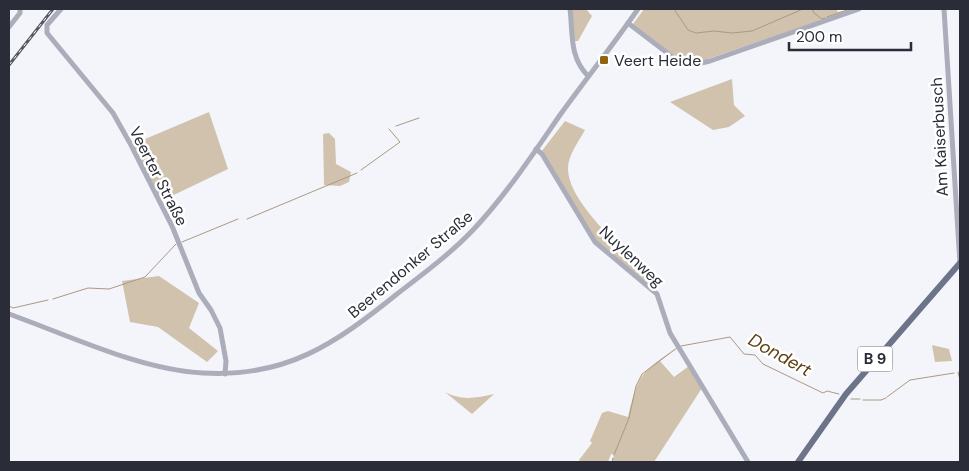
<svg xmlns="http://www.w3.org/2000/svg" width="969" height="471" font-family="'DM Sans',sans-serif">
<rect width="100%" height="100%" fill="#f3f5fb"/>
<g fill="#d1c2ae">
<polygon points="572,9 586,9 592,16 578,41 574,41"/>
<polygon points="644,9 836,9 838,12 854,9 693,64 684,63 633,24"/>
<polygon points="732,79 734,105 745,116 729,127 713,130 670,102"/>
<polygon points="209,112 228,169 159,202 131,145"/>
<path d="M565 121 585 130C579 141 568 155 568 168 567 204 633 259 658 281L653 287 596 241 541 152Z"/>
<polygon points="329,133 335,139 336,164 351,172 349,182 340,186 324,185 323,134"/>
<polygon points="159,276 199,303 189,328 218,351 207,362 158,327 130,322 122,281"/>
<polygon points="932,345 949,349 952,361 935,362"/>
<path d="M677 347 660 361 674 377 689 366 702 388 654 462H612L614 455 611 454 608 462H580L579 460 592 443 590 441 602 413 608 411 628 417C639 372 640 374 677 347Z"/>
<path d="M445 392C462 401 476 398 494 394L472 414Z"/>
</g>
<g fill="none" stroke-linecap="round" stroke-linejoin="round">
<g stroke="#ac9980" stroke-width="1">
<polyline points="674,9 688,30 696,33 714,31 732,33 752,31 803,9"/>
<polyline points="812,9 814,13 822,19 825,18"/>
<polyline points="827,17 850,9"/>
<polyline points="396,126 419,118"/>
<polyline points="361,170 400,142 389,129"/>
<polyline points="247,219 357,173"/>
<polyline points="182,242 238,219"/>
<polyline points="53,299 88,288 109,289 145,277 176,244"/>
<polyline points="9,306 13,308 48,300"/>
<polyline points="681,346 730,337 744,354 755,355 763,364 823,393 827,391 839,394"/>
<polyline points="958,372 960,380"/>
<polyline points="887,397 910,380 954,373"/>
<polyline points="851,399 860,399"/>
<polyline points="863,400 881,400 886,398"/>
<polyline points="614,455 629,418 636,386 642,374 677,348"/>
<polyline points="612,462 613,458"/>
</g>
<g stroke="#abaeba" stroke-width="5">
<polyline points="61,9 47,25 47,33 113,113 131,145 172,226 199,293 211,310 220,328 226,361 225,374"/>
<path d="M570 9C573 33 569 57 588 76"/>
<polyline points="944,9 960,264"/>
<polyline points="628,23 683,65 693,65 710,61 859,9"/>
<polyline points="9,27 20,13 20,9"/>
<polyline points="536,149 542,154 595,242 657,294 670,333 748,462"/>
<path d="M9 314C68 335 140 370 203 373 286 378 335 344 397 294 423 274 450 254 473 230 506 195 533 154 560 115 586 79 613 45 638 9"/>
</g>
<polyline stroke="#6d7388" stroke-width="6" points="798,462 846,394 960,263"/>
<defs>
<polyline id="rail" points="9,65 53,9"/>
</defs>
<use href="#rail" stroke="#555761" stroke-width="3"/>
<use href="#rail" stroke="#fff" stroke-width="1" stroke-dasharray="4" stroke-linecap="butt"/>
</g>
<rect fill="#926411" stroke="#fff" stroke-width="2" x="599" y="55" width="10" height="10" rx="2.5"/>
<g text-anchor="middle" stroke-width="5" stroke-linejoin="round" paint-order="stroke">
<rect fill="#fff" stroke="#6a6b73" stroke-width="1" x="857.5" y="346.5" width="35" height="25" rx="4"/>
<g font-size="15" font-weight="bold" fill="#2a2c37">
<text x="875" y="364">B 9</text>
</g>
<g font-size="16" fill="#2a2c37" stroke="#fff" text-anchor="start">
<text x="614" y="66">Veert Heide</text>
</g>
<g font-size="16" fill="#2a2c37" stroke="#fff">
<text transform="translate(939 137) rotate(-93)" y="6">Am Kaiserbusch</text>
<text transform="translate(159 176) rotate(63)" y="6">Veerter Straße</text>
<text transform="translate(632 256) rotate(43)" y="6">Nuylenweg</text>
<text transform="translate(410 264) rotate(-40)" y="6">Beerendonker Straße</text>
</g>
<g font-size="18" font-style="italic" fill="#5e4214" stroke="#fff">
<text transform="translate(780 355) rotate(29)" y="6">Dondert</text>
</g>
</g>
<rect width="969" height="471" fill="none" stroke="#2a2c37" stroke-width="20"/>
<path d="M789 42v8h122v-8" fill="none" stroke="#2a2c37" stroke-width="2.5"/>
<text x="796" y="42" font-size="15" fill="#2a2c37" stroke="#ffffff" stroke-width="4" paint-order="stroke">200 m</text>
</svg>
